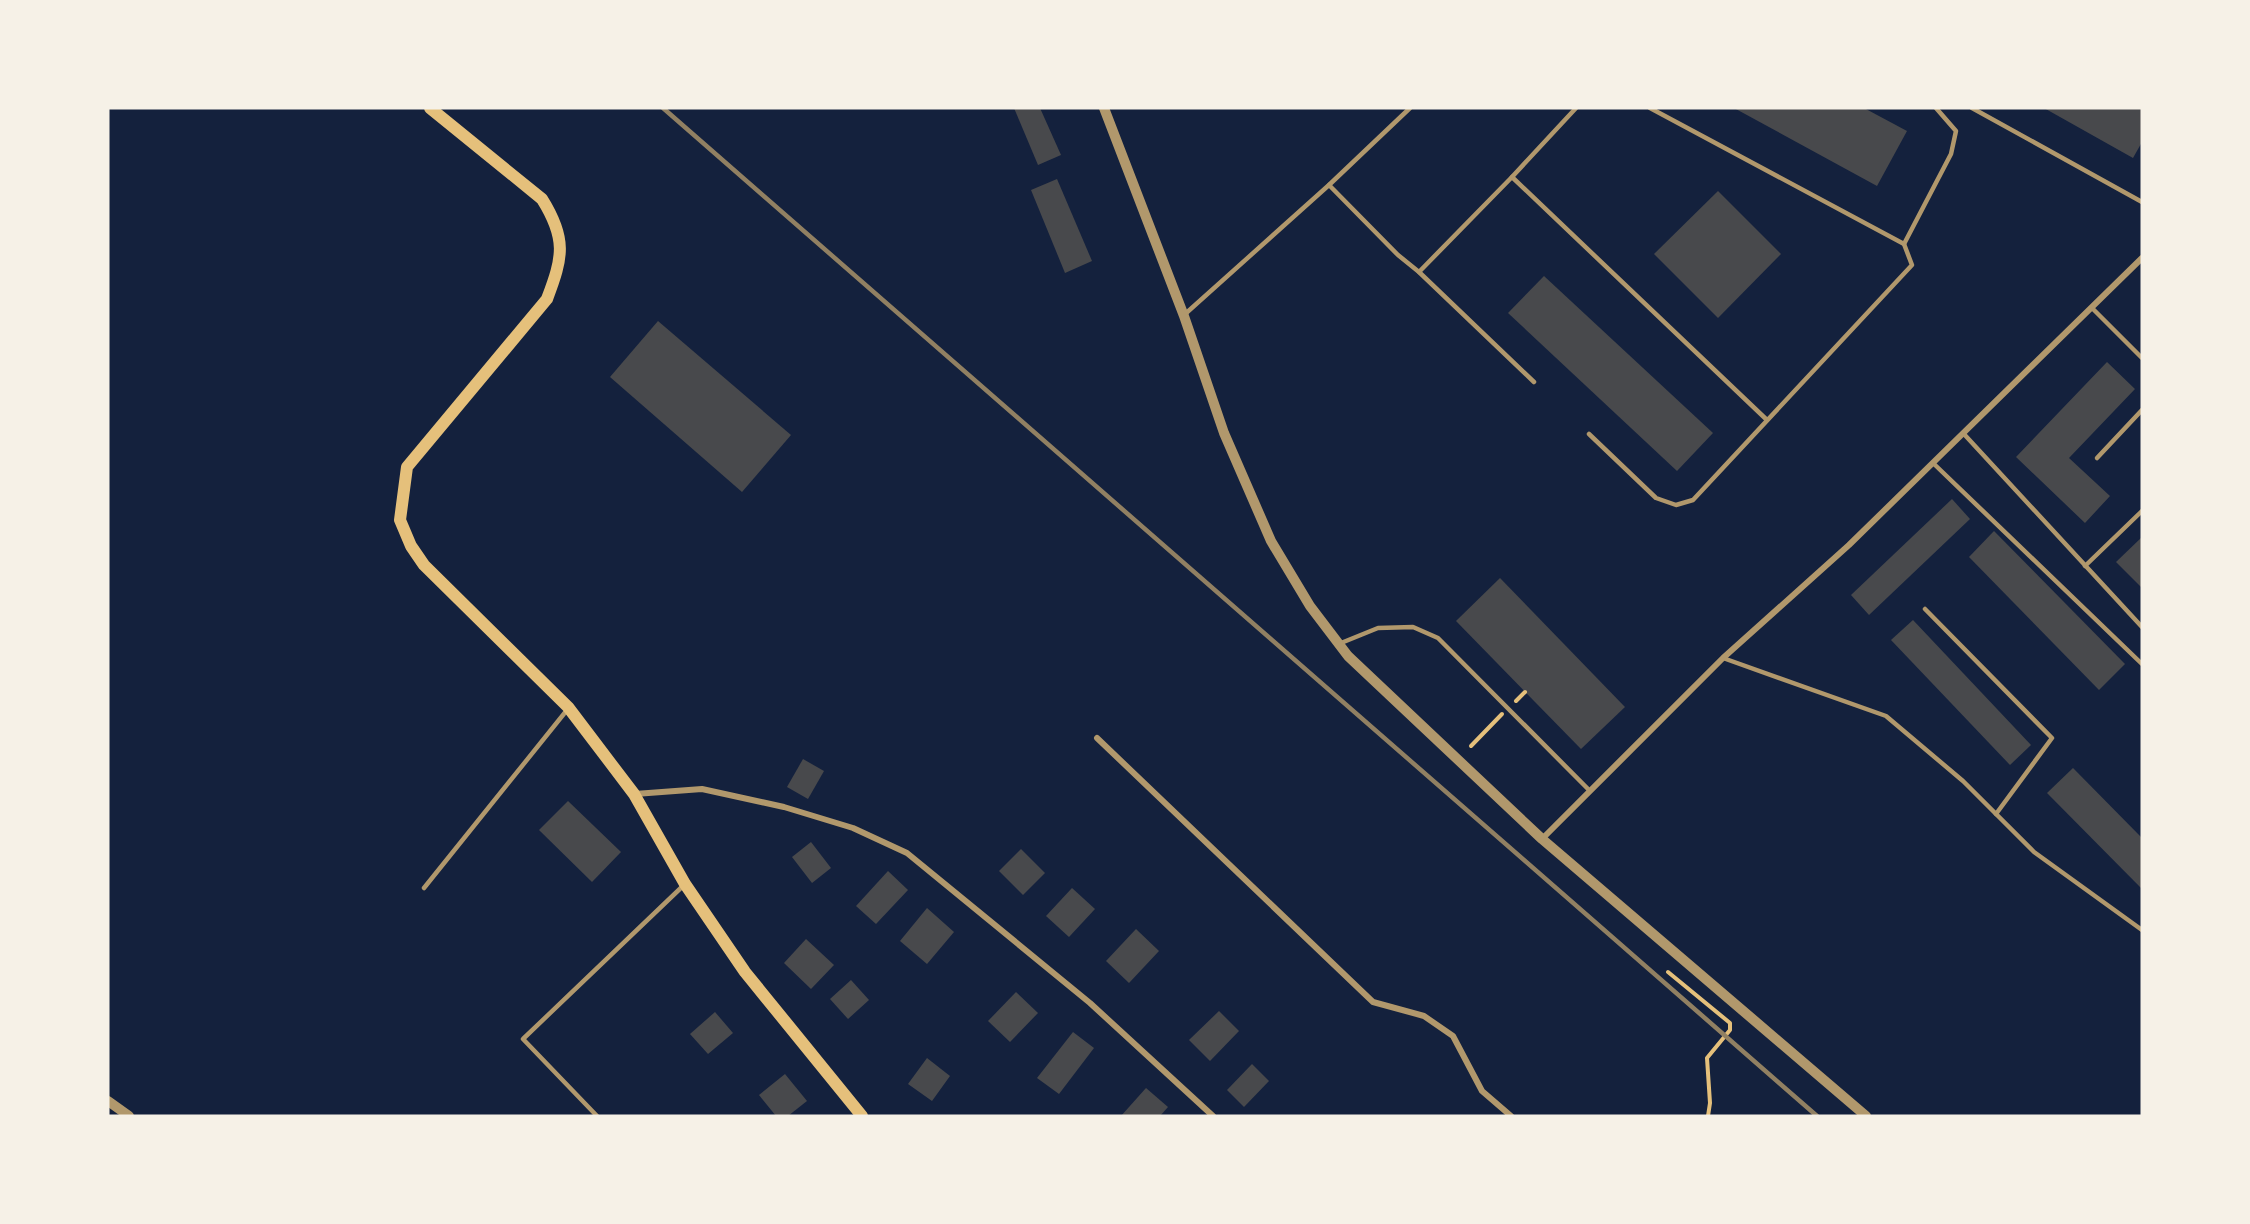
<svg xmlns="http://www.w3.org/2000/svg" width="2250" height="1224" font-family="Bitter,serif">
<rect width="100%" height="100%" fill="#14213d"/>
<g fill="#48494c">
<polygon points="1014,108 1040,108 1061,155 1038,165"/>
<polygon points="1734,108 1864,108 1907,131 1877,186"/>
<polygon points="2044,108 2140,108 2142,109 2142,142 2133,158"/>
<polygon points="1057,179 1092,261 1065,273 1031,190"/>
<polygon points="1718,191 1781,254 1718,318 1654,254"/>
<polygon points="1544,276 1713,433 1677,471 1508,313"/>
<polygon points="658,321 791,435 742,492 610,377"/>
<polygon points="2107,362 2135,389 2069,458 2110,496 2085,523 2016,457"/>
<polygon points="1952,499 1970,519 1869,615 1851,595"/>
<polygon points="1994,531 2125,664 2099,690 1969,557"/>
<polygon points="2142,537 2142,588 2116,562"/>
<polygon points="1500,578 1625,707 1581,749 1456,621"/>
<polygon points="1913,620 2031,745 2010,765 1891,640"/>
<polygon points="803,759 824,771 808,799 787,787"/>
<polygon points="2073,768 2142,838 2142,889 2047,793"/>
<polygon points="568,801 621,852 592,882 539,830"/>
<polygon points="811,842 831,868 812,883 792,857"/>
<polygon points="1021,849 1045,873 1023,895 999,871"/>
<polygon points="888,871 908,890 876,924 856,906"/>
<polygon points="1072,888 1095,909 1069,937 1046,916"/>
<polygon points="927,908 954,932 927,964 900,941"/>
<polygon points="1136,929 1159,951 1129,983 1106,961"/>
<polygon points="806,939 834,965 811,989 784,963"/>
<polygon points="851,980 869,1000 848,1019 830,999"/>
<polygon points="1016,992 1038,1013 1010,1042 988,1021"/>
<polygon points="1219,1011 1239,1031 1210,1061 1189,1040"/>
<polygon points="715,1012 733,1033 708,1054 690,1034"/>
<polygon points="1073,1032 1094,1048 1059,1094 1037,1078"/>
<polygon points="927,1058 950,1076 932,1101 908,1084"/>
<polygon points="1252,1064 1269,1081 1244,1107 1227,1090"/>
<polygon points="785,1074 807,1101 788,1116 776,1116 759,1095"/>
<polygon points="1146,1088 1168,1107 1160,1116 1121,1116"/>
</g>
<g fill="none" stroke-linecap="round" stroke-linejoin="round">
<g stroke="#e5c07b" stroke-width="4">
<polyline points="1516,701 1525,692"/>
<polyline points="1471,746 1502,714"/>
<polyline points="1668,972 1730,1023 1730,1030 1707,1058 1710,1103 1708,1116"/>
</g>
<g stroke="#b1986c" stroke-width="4.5">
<polyline points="1972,108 2142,202"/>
<polyline points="1512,177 1767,420"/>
<polyline points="1329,185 1398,255 1419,272 1534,382"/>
<polyline points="1904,244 1951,154 1956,131 1936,108"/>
<polyline points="1419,272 1512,177 1576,108"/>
<polyline points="2092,308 2142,358"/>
<polyline points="1184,315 1329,185 1410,108"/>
<polyline points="1963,433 2142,627"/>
<polyline points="1589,434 1656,498 1676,505 1693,500 1912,265 1904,244 1650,108"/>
<polyline points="2097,458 2142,410"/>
<polyline points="1933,463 2142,664"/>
<polyline points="2085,566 2142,511"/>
<polyline points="1925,609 2052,738 1996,814"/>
<polyline points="1341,643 1378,628 1413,627 1438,638 1590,791"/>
<polyline points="1723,658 1886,716 1963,781 2034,852 2142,930"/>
<polyline points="424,888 567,710"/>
<polyline points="597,1116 523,1039 685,884"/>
</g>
<g stroke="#b1986c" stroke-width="6">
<polyline points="1097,738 1373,1002 1424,1016 1453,1036 1482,1091 1511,1116"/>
<polyline points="635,794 702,789 784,807 853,828 907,853 1090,1003 1213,1116"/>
<polyline points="1542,839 1723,658 1849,545 2142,258"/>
</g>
<g stroke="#b1986c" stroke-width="10">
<polyline points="1104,108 1184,316 1224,433 1271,541 1310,606 1348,656 1542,839 1866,1116"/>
<polyline points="108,1101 129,1116"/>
</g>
<path stroke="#e5c07b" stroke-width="12" d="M430 108 542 199C567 239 563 257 547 299L407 467 400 520 411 546 424 565 568 707 634 794 685 884 745 972 862 1116"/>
<polyline stroke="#918062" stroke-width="4.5" points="663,108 1817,1116"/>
</g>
<rect width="2250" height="1224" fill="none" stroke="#f6f1e7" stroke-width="219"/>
</svg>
